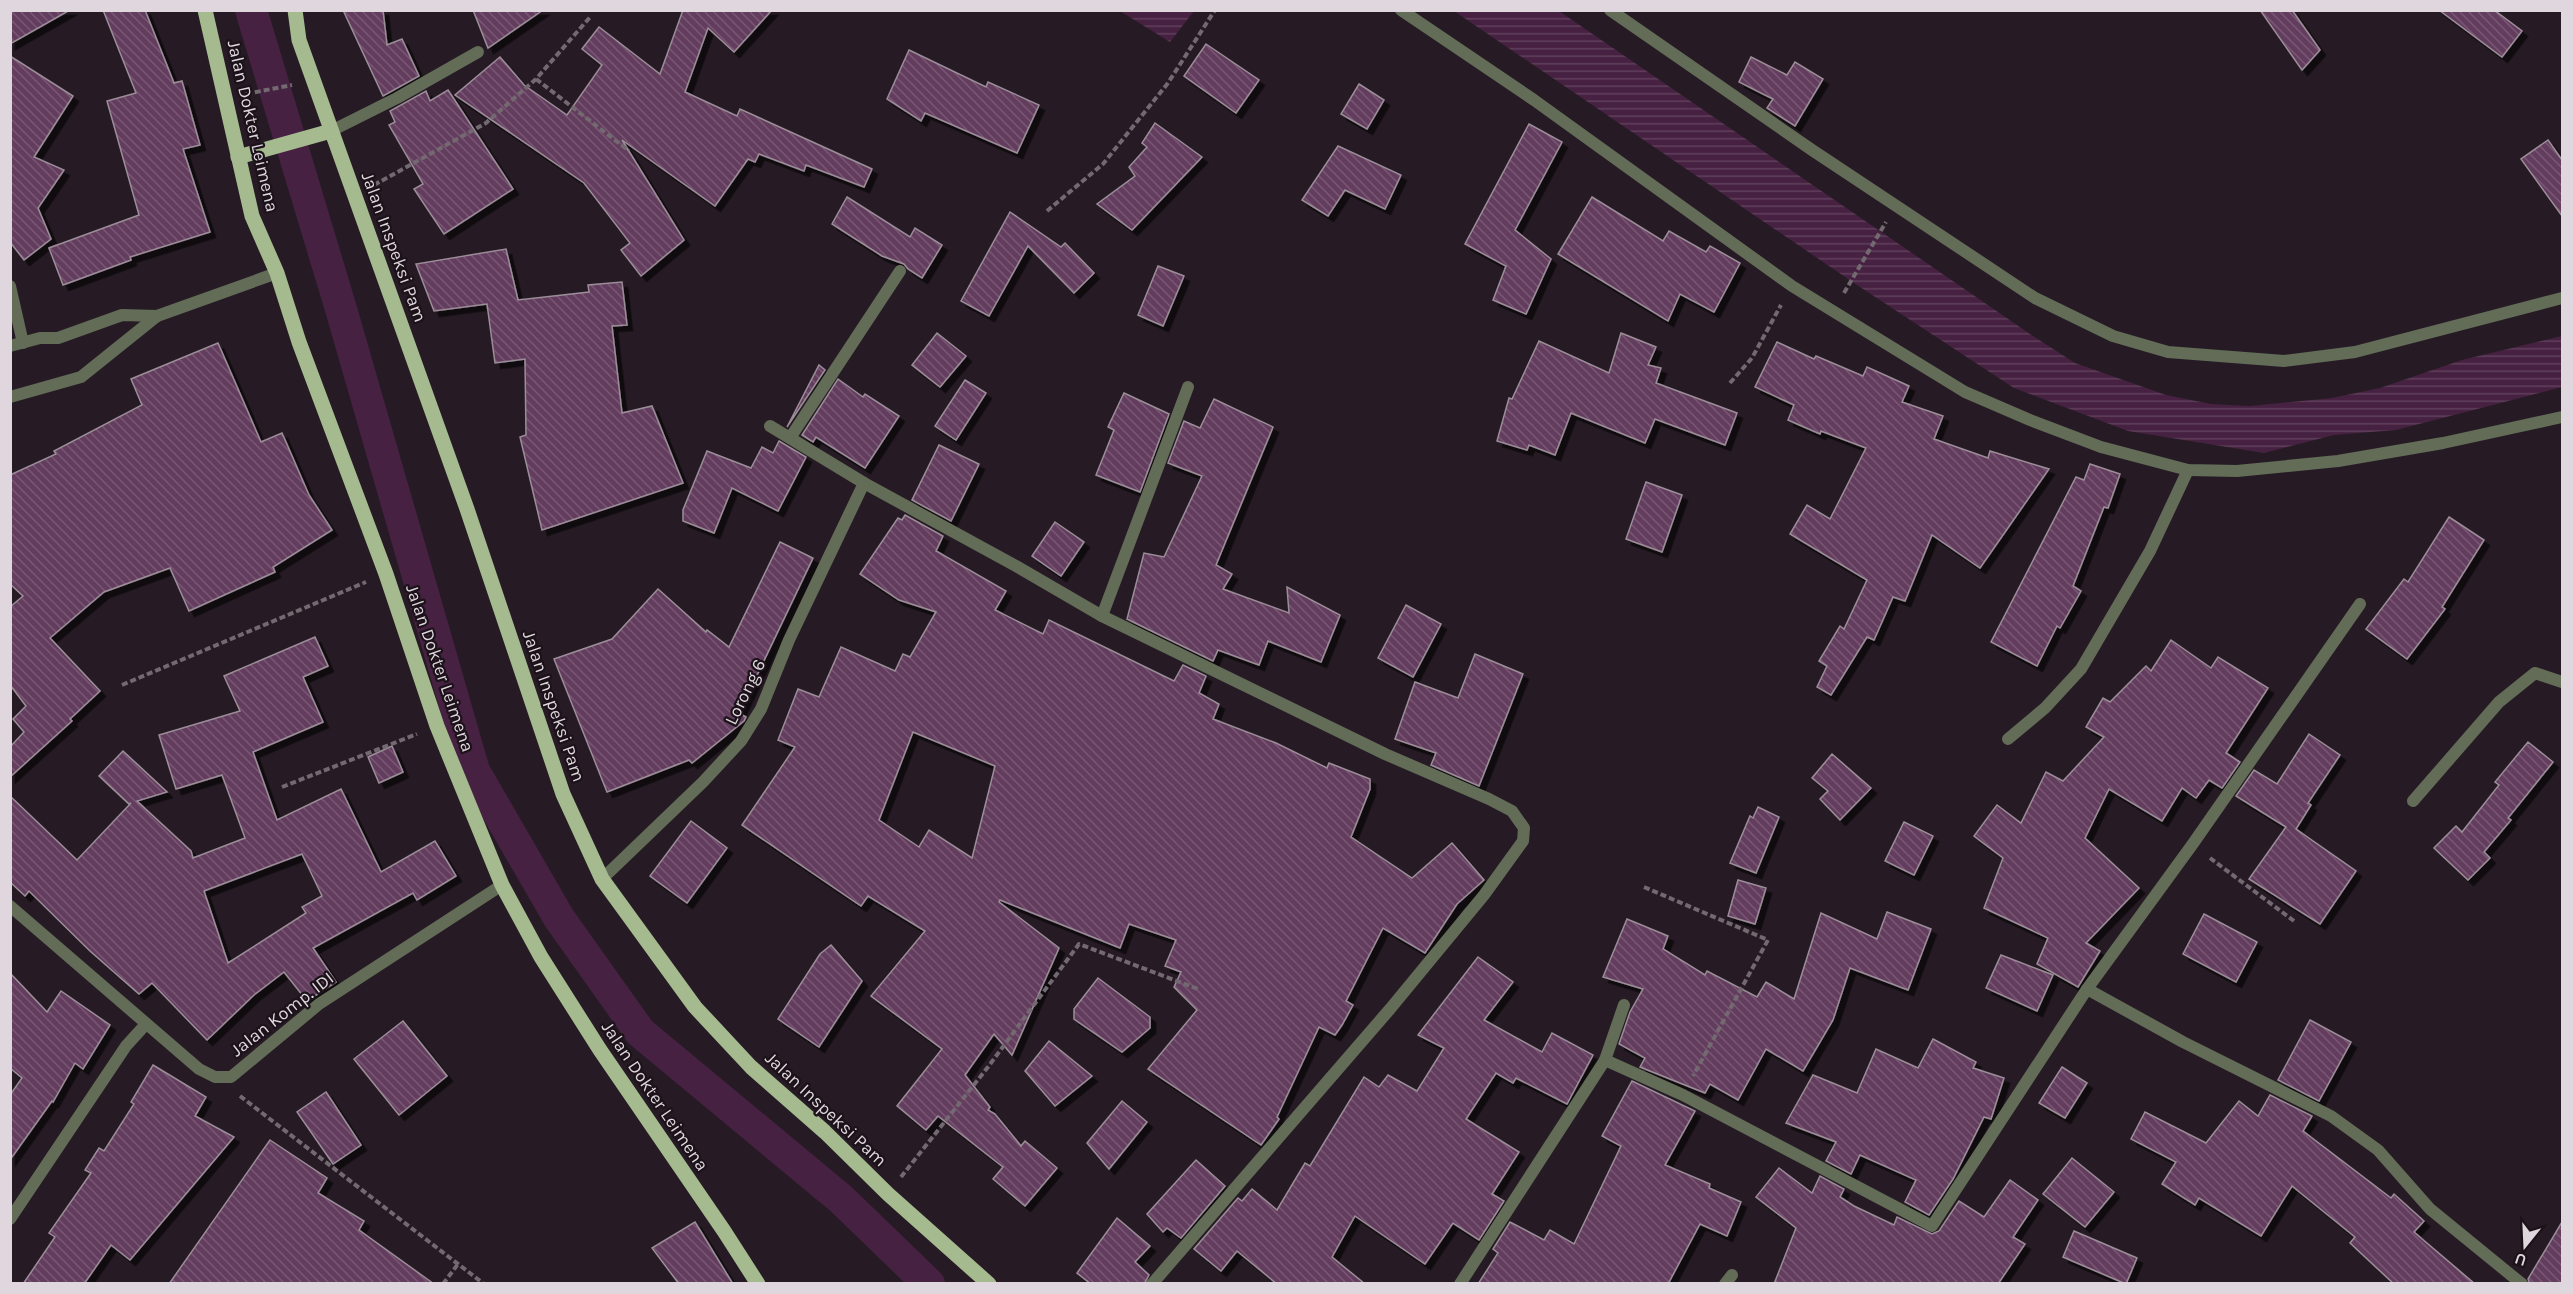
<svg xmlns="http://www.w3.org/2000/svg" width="2573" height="1294" font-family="Karla,sans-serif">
<defs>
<pattern id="water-rules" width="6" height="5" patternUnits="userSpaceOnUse" patternTransform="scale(1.5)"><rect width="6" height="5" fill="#462141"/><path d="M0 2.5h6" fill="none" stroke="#60405c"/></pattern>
<pattern id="building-back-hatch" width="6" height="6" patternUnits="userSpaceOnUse" patternTransform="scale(1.5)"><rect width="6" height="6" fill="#633c5d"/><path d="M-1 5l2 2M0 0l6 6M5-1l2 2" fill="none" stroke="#795774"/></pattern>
<filter id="shadow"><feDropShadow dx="5.5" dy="5.5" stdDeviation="0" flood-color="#0009"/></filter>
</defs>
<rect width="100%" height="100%" fill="#261b24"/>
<g fill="url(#water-rules)">
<polygon points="1120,11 1194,11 1170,42"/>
<polygon points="1454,11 1559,11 2036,338 2075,363 2166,395 2211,404 2250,406 2332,398 2380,388 2462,360 2562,336 2562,387 2396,430 2334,435 2264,453 2128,431 2014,388 1857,285"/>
</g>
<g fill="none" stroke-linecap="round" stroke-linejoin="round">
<polyline stroke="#462141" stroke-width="32" points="251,10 341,309 474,771 559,918 640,1032 841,1199 929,1284"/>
</g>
<g fill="url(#building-back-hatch)" stroke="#9c8e99" stroke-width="1.5" fill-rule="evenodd" filter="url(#shadow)">
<polygon points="10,10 70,10 10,44"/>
<polygon points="103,10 145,10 174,83 182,81 200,145 183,149 210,232 130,257 131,260 63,285 49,248 139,215 107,101 136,93"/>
<polygon points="343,10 383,10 387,45 402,39 419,76 383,96"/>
<polygon points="473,10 543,10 488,48"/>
<polygon points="683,10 772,10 734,52 708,28 685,92 737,116 740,109 872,169 864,187 806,165 804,171 759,154 755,162 748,159 715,206 622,140 684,240 641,276 621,250 630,243 584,183 455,95 500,57 524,85 567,115 602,65 582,49 599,27 660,74"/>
<polygon points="2260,10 2292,10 2320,50 2302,70"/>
<polygon points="2439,10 2494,10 2522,31 2502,57"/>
<polygon points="1206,44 1259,80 1236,113 1184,76"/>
<polygon points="909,50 986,87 988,82 1039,105 1017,153 925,113 921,121 887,99"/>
<polygon points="10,56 73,96 34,157 64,170 38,208 51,239 24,260 10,242"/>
<polygon points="1751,57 1787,75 1795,62 1823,79 1795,126 1767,108 1773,99 1739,82"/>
<polygon points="1359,84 1384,100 1367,129 1341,114"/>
<polygon points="448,90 513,189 444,234 414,189 423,184 389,125 395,122 390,111 426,91 430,101"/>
<polygon points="1155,123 1202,157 1132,230 1097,204 1135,176 1129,167 1147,147 1142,143"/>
<polygon points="1529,124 1562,142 1515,230 1551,259 1526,314 1493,300 1506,266 1465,244"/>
<polygon points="2548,140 2562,160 2562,216 2521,159"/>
<polygon points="1338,146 1401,175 1385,209 1345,190 1328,216 1302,200"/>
<polygon points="847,197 910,237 915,228 942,245 922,278 908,269 904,264 882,256 832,224"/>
<polygon points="1592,197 1663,241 1669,231 1706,252 1710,246 1740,263 1714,312 1680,294 1668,321 1558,254"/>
<polygon points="1010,212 1061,247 1065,243 1094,273 1074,293 1028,246 989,316 961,301"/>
<polygon points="506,249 518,300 589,292 588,285 622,282 627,325 612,326 622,413 652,406 683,483 542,530 520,437 526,435 525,359 495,363 487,304 434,311 416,264"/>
<polygon points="1158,266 1184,276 1163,326 1138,315"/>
<polygon points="937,333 966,356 940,387 912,365"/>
<polygon points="1621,333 1656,347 1648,365 1661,368 1656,383 1737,413 1725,445 1655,419 1645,443 1571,413 1555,455 1529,445 1527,450 1497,441 1509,398 1512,399 1539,341 1609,373"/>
<polygon points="1777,342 1814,359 1816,356 1863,376 1867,367 1909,386 1902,402 1943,416 1934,439 1988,458 1990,451 2049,469 1980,568 1932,535 1905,601 1893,597 1874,640 1867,637 1831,695 1817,687 1827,666 1819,661 1840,626 1844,629 1867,580 1790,534 1807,505 1830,519 1866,448 1821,431 1820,434 1788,420 1794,405 1755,387"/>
<polygon points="218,343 261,442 282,433 309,495 332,530 273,567 275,572 189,611 170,568 104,592 50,638 100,691 70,719 72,721 10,777 10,747 24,732 13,719 26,706 10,685 10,607 23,596 10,584 10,475 56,454 54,451 142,405 131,379"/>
<polygon points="819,365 825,370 787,427"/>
<polygon points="838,379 863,397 865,394 899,416 865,468 816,437 813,442 802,435"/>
<polygon points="965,380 986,393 956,440 935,426"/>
<polygon points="1124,393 1169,414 1140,492 1096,475 1114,430 1108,427"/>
<polygon points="1214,399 1273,427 1216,565 1232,574 1223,589 1289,613 1287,587 1340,615 1321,662 1268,641 1259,665 1218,650 1213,661 1127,619 1144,553 1164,557 1202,476 1168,463 1184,421 1200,428"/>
<polygon points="779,441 806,457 778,511 732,488 714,533 683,521 683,510 707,451 751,468 762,447 773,453"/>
<polygon points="939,445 979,464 951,521 912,500"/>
<polygon points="2090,464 2120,474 2108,508 2104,507 2073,586 2081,591 2060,628 2057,626 2037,666 1991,642 2076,477 2084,480"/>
<polygon points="1646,482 1682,495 1662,552 1626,539"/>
<path d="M905 515 943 536 936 551 1006 591 995 610 1043 634 1049 620 1174 681 1183 665 1206 676 1199 693 1219 704 1213 719 1276 743 1327 768 1329 763 1370 779V789L1351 837 1412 878 1452 843 1484 880 1457 904 1425 953 1383 928 1346 1001 1353 1005 1342 1025 1335 1035 1319 1027 1277 1117 1279 1119 1261 1145 1148 1069 1197 1010 1174 987 1181 972 1165 966 1176 940 1129 924 1120 948 1000 900 999 902 1059 948 1012 1055 994 1034 965 1075 990 1107 988 1110 995 1114 1021 1146 1025 1141 1057 1168 1025 1206 993 1179 1003 1167 938 1116 926 1130 897 1106 942 1049 871 996 925 931 868 896 861 906 742 825 795 747 778 740 798 689 819 697 841 647 895 671 903 654 910 657 936 612 899 600 860 574 898 518 902 520ZM913 732 995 766 972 858 929 830 919 847 879 820Z"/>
<polygon points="2449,517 2484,540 2442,607 2445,609 2407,659 2366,629 2404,579 2408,582"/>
<polygon points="1055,522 1084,542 1061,576 1032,556"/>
<polygon points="780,542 813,558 739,713 746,717 744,721 692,763 689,760 607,792 554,659 612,639 658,589 706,632 707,630 729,647"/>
<polygon points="1406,605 1441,624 1413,677 1378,658"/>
<path d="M315 637 328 666 303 677 323 722 253 752 277 820 341 789 381 872 435 841 456 876 417 900 413 893 313 948 336 982 307 1001 284 972 254 995 207 1040 152 983 139 994 90 951 29 891 25 896 10 882V796L77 860 131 803 129 804 99 776 123 751 167 792 137 801 191 851 193 858 245 838 222 775 176 789 159 735 240 711 224 676ZM302 854 322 896 302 907 306 913 228 963 204 891Z"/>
<polygon points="2171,640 2211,668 2218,657 2268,688 2226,753 2240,762 2222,788 2209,780 2196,798 2182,788 2162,821 2109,789 2085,838 2139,888 2086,943 2100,951 2078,987 2037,964 2048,938 1984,908 2003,858 1974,836 1997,805 2021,823 2046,772 2063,781 2104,737 2086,727 2103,698 2110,702 2146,666 2151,671"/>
<polygon points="1475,654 1523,674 1479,786 1431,765 1436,753 1395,739 1415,682 1458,698"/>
<polygon points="2309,734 2340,755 2308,803 2311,805 2296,829 2356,871 2320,924 2249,879 2286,827 2236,796 2254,770 2277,784"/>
<polygon points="2528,742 2553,762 2508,818 2511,820 2484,852 2490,858 2468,880 2434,848 2456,826 2462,832 2499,785 2495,782"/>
<polygon points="392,746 403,772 379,783 368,757"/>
<polygon points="1832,754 1871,788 1840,820 1820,799 1828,791 1812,778"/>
<polygon points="1758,807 1779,817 1756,873 1730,863 1750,816 1753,818"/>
<polygon points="691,821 727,848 687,903 650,876"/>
<polygon points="1904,822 1933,836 1914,875 1885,861"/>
<polygon points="1738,880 1766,888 1755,924 1728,916"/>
<polygon points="1887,912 1931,929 1908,990 1850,968 1833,1020 1803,1071 1766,1049 1738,1100 1710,1084 1705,1093 1640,1067 1645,1058 1619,1044 1630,1012 1643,989 1603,977 1627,919 1668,936 1663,949 1705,975 1707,971 1757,997 1766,982 1794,999 1821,913 1877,939"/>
<polygon points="2204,914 2257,942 2236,982 2183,954"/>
<polygon points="831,945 862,981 819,1047 778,1019 820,954"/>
<polygon points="2001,955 2053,975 2037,1011 1986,988"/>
<polygon points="1478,957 1513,982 1484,1020 1542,1052 1552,1033 1593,1055 1567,1104 1516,1078 1513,1083 1496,1073 1466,1119 1519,1152 1492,1194 1504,1201 1479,1240 1453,1223 1425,1264 1355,1216 1332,1257 1365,1284 1277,1284 1237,1251 1221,1271 1194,1249 1238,1198 1242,1201 1252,1189 1277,1210 1305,1163 1310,1166 1364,1077 1379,1087 1388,1075 1417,1091 1444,1048 1418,1035"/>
<polygon points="10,973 47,1012 61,991 110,1025 83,1069 75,1063 53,1102 52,1101 10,1160 10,1095 22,1078 10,1068"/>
<polygon points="1098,978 1150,1017 1150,1028 1122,1052 1074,1019 1074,1009"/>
<polygon points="2310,1020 2351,1042 2319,1101 2278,1080"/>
<polygon points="403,1021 447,1076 399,1115 354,1059"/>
<polygon points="1933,1039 1976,1062 1973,1068 2004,1078 1991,1119 1984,1117 1953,1179 1929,1215 1905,1202 1916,1180 1860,1155 1851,1174 1826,1161 1836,1142 1786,1123 1813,1075 1857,1093 1876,1049 1918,1068"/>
<polygon points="1049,1041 1092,1076 1055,1106 1025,1071"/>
<polygon points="153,1065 206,1097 195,1116 234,1137 130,1260 111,1245 84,1284 23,1284 55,1237 49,1233 91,1173 85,1170 99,1148 104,1151 134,1104 131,1102"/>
<polygon points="2062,1067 2087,1083 2065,1118 2039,1103"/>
<polygon points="1632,1081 1695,1111 1665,1165 1710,1184 1709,1188 1741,1202 1727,1236 1700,1224 1668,1284 1478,1284 1498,1253 1493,1249 1510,1222 1544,1240 1550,1230 1574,1244 1621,1146 1602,1136"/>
<polygon points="326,1092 361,1145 333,1164 297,1112"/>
<polygon points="2270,1095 2312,1116 2303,1131 2391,1198 2394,1194 2424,1221 2414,1232 2475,1284 2394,1284 2350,1243 2355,1237 2292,1186 2261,1236 2199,1198 2195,1205 2162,1184 2176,1162 2131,1139 2145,1112 2206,1143 2239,1101 2258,1116"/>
<polygon points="1122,1101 1147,1122 1109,1169 1087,1143"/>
<polygon points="270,1140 327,1178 318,1193 364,1221 359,1230 434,1284 169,1284"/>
<polygon points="2072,1158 2114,1192 2085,1227 2043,1194"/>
<polygon points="1196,1160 1225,1186 1181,1238 1167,1228 1163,1232 1147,1214"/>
<polygon points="1779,1168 1812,1193 1820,1176 1844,1189 1840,1197 1854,1206 1894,1225 1897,1217 1932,1234 1939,1231 1959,1201 1984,1217 2010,1180 2038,1200 2013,1237 2025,1244 1998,1284 1774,1284 1796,1228 1756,1197"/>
<polygon points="1117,1218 1150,1246 1135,1262 1149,1275 1144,1284 1091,1284 1077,1273"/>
<polygon points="695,1222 733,1284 679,1284 652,1248"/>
<polygon points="2562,1222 2562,1284 2530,1284 2528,1279"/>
<polygon points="2074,1231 2137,1258 2126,1284 2063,1257"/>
</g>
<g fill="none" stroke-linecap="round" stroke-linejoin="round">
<g stroke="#736971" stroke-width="4" stroke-dasharray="6 3" stroke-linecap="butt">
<polyline points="536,79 629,151"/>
<polyline points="246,94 292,85"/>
<polyline points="374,185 486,123 536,79 591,16"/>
<polyline points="1047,211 1103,164 1168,83 1215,10"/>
<polyline points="1844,293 1886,222"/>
<polyline points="1730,383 1752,358 1781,305"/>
<polyline points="122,685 366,582"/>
<polyline points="282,787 417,734"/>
<polyline points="2210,858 2294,921"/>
<polyline points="1644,887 1768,940 1693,1076"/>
<polyline points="240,1096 484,1284"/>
<polyline points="901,1177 988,1067 1079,944 1198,989"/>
<polyline points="443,1284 458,1264"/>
</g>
<g stroke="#626c57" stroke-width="12">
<polyline points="1401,10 1534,100 1792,286 1965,392 2030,420 2101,447 2188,470 2237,471 2338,461 2443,443 2562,417"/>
<polyline points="1610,10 1812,150 2035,298 2113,336 2168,352 2284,361 2355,352 2562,298"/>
<polyline points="331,131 397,98 478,52"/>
<polyline points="10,286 23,343"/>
<polyline points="10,346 40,338 58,338 122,315 157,316 277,273"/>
<polyline points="10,397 81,377 157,316"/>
<polyline points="770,426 864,483 1016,566 1102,616 1385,754 1489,799 1512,811 1524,828 1523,841 1484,895 1390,1009 1152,1284"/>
<polyline points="790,438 900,271"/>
<polyline points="1102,616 1188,387"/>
<polyline points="2008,739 2045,708 2081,669 2150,551 2188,470"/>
<polyline points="2413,801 2499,702 2535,673 2562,682"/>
<polyline points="602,879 703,782 741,741 761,709 789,640 864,483"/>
<polyline points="10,906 199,1069 215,1077 231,1077 319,1004 502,885"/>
<polyline points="2087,989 2183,1042 2331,1116 2378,1150 2430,1209 2522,1284"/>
<polyline points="1605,1060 1683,1095 1932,1226 2087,989 2192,845 2360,604"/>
<polyline points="10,1219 126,1046 146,1024"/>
<polyline points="1460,1284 1605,1060 1624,1005"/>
<polyline points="1725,1284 1732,1275"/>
</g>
<g stroke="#a5ba8f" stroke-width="15">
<polyline points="205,10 252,216 277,273 299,342 386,574 437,726 502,885 541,957 600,1050 724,1231 758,1284"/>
<polyline points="295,10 299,40 467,509 563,794 602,879 695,1007 751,1067 825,1132 888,1194 989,1284"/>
<polyline points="238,157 331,131"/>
</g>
</g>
<g text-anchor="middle" stroke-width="4.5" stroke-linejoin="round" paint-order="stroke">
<g font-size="18" fill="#dfd7dd" stroke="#1c121a">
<text transform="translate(253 126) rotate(77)" y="6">Jalan Dokter Leimena</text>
<text transform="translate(394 247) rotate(70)" y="6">Jalan Inspeksi Pam</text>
<text transform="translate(440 668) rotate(71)" y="6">Jalan Dokter Leimena</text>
<text transform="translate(745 692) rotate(-64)" y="6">Lorong 6</text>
<text transform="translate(554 706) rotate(71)" y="6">Jalan Inspeksi Pam</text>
<text transform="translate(282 1014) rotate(-38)" y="6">Jalan Komp. IDI</text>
<text transform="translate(655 1096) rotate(56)" y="6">Jalan Dokter Leimena</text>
<text transform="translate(826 1109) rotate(43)" y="6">Jalan Inspeksi Pam</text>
</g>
</g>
<rect width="2573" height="1294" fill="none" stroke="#dfd7dd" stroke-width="24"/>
<g transform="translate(2525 1246) rotate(198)" stroke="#1c121a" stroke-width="4.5" paint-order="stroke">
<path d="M0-4.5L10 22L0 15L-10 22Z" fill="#dfd7dd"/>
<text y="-9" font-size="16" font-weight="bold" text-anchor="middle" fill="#dfd7dd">U</text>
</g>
</svg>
